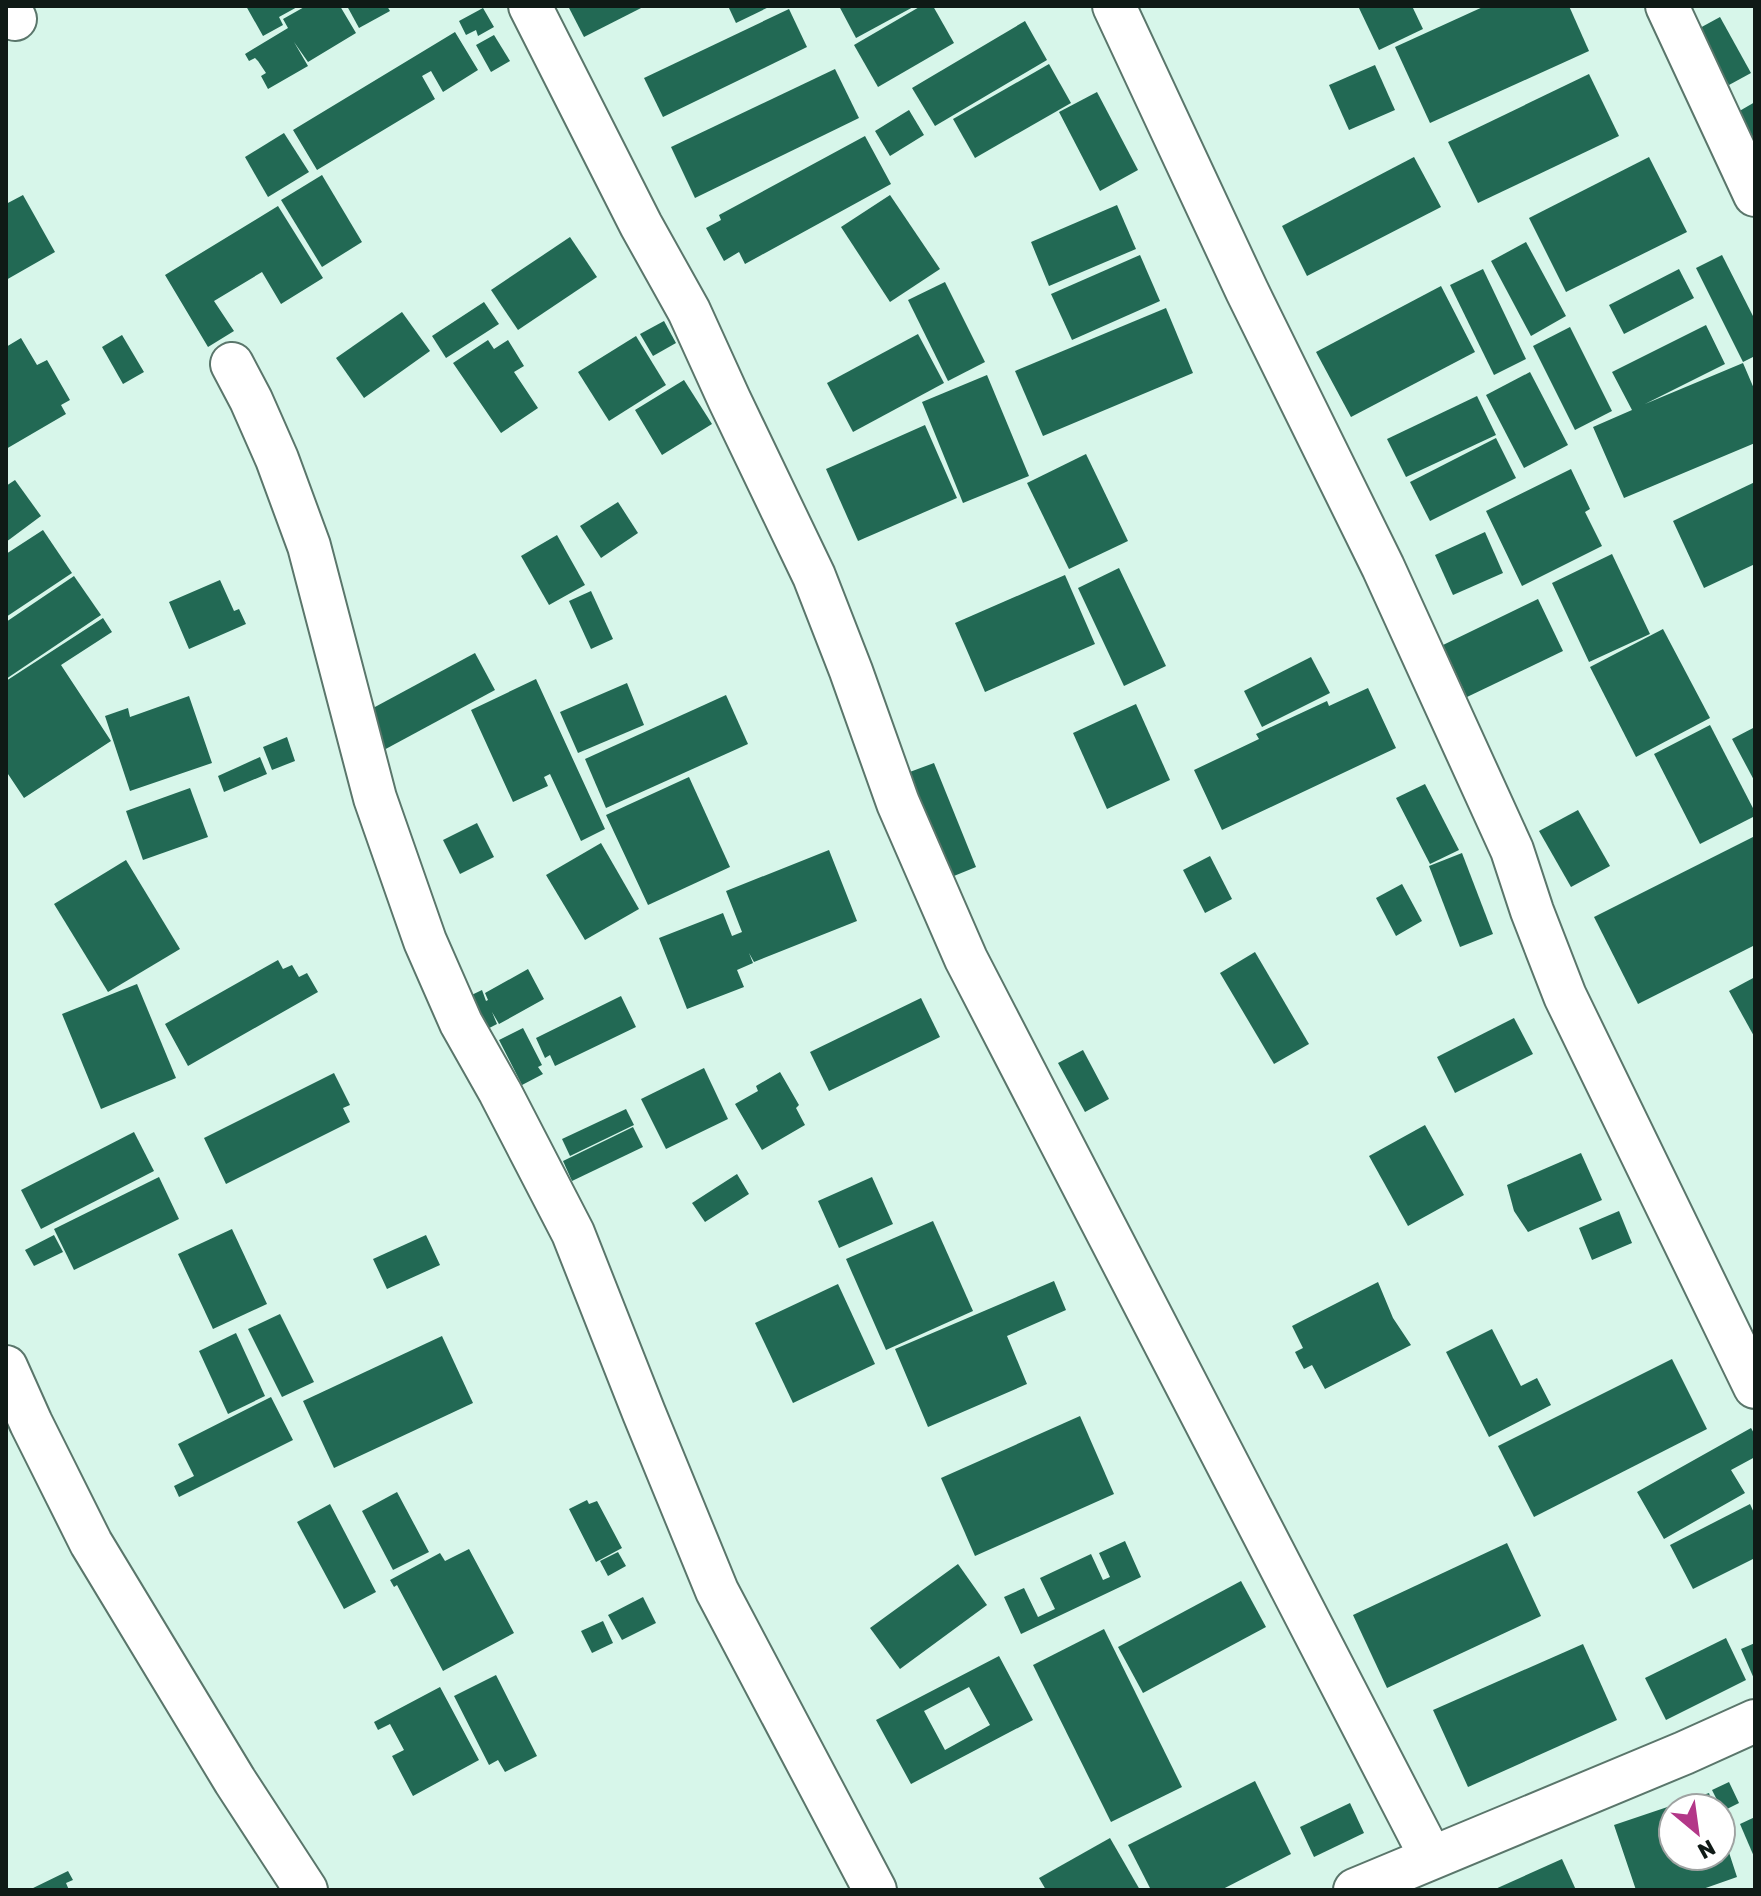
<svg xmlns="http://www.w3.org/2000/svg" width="1761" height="1896" font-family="Rubik,sans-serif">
<rect width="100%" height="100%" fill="#d7f6ea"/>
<g fill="#226954" fill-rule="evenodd">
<polygon points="246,6 299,6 279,17 283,25 263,36"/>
<polygon points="306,6 340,6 356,33 308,62 294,42 308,66 268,89 261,76 266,73 258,61 255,58 249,61 245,54 288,28 283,19"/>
<polygon points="347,6 387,6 390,11 359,28"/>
<polygon points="568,6 645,6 584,37"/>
<polygon points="728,6 771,6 736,23"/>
<polygon points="839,6 915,6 856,38"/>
<polygon points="921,6 933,6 954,43 878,87 854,45"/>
<polygon points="1358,6 1412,6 1423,29 1379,50"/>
<polygon points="1485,6 1569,6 1589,51 1430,123 1395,47"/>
<polygon points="483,8 494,27 478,36 476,30 466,35 459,21"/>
<polygon points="789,9 807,47 663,117 644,78"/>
<polygon points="1720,17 1751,73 1729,85 1698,29"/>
<polygon points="1025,21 1047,60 935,126 912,88"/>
<polygon points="455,32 478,70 443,92 431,71 422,76 435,99 317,170 293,130"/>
<polygon points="494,35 510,61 491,72 476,45"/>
<polygon points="1049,64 1071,103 975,158 953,119"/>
<polygon points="1375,65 1395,110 1349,130 1329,85"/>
<polygon points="835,69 859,118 695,198 671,147"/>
<polygon points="1589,74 1619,136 1478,203 1448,142"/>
<polygon points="1097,92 1138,170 1100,191 1059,112"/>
<polygon points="1755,102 1755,143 1736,113"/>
<polygon points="909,110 924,135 890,156 875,131"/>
<polygon points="284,133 309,172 268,197 245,157"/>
<polygon points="865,136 891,184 745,264 739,252 724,261 706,228 721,220 719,215"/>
<polygon points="1414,157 1441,207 1307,276 1282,226"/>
<polygon points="1649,157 1687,232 1566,292 1529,218"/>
<polygon points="322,175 362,242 322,267 281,200"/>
<polygon points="23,195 55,252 6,280 6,204"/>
<polygon points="890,195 940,269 890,302 841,227"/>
<polygon points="1117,205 1136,249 1049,286 1031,242"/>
<polygon points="278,206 323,278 281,304 262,272 214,301 234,331 208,347 165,275"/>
<polygon points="570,237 597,277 518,330 491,290"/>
<polygon points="1526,242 1566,316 1531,336 1491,261"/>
<polygon points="1140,255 1160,301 1072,340 1051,294"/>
<polygon points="1722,255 1755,320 1755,356 1743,362 1696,268"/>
<polygon points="1483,269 1526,359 1494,375 1450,285"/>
<polygon points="1679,269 1694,298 1624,334 1609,305"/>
<polygon points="945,282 985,362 948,381 908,300"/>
<polygon points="1441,286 1475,352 1351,417 1316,352"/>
<polygon points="484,302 499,324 446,358 432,336"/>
<polygon points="1166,308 1193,373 1043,436 1015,371"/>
<polygon points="402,312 430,351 364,398 336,358"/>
<polygon points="664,321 676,343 653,356 640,334"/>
<polygon points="1706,325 1725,364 1645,404 1743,363 1755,391 1755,443 1624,498 1593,427 1632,410 1612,372"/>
<polygon points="1570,327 1612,411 1575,430 1533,346"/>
<polygon points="918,334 944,383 853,432 827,383"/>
<polygon points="122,335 144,372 123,384 102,347"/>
<polygon points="636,336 666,385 609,421 578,372"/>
<polygon points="21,338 37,365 47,360 70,400 61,405 66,414 6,449 6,347"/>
<polygon points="488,340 494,349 508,340 524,366 514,372 538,408 501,433 453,363"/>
<polygon points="1530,372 1568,445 1524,468 1486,395"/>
<polygon points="987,375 1029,476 963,503 922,402"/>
<polygon points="684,380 712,424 662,455 635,410"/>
<polygon points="1477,396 1496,435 1406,477 1387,439"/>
<polygon points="925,425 957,498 858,541 826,469"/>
<polygon points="1496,438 1516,478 1430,521 1410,482"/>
<polygon points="1086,454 1128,541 1069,569 1027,483"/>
<polygon points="1571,469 1590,509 1585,512 1602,546 1522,586 1486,511"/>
<polygon points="15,480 41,516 6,542 6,486"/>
<polygon points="1755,482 1755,564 1704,588 1673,521"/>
<polygon points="618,502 638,533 601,558 580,526"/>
<polygon points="43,530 72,573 6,617 6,554"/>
<polygon points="1485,532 1503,573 1453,595 1435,555"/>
<polygon points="557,535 585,585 549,605 521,556"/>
<polygon points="1612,554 1650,634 1589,662 1552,583"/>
<polygon points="1119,568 1166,666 1124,686 1078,588"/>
<polygon points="1065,575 1095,644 985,692 955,623"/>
<polygon points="74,576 101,615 6,679 6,622"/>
<polygon points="220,580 234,611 239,609 246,624 189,649 169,602"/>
<polygon points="591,591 613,639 591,649 569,601"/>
<polygon points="1538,599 1563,651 1467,697 1443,645"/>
<polygon points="103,618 112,632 61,665 111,741 24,798 6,771 6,681"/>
<polygon points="1663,629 1710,718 1636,757 1590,667"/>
<polygon points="475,653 495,690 382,751 362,714"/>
<polygon points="1311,657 1330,693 1262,727 1244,691"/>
<polygon points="536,679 605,829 581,841 550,774 544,777 548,786 513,802 471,710"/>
<polygon points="627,683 644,725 578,753 560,712"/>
<polygon points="1368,688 1396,748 1222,830 1194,770 1259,739 1256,734 1327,701 1329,706"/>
<polygon points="726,695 748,744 606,808 585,759"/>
<polygon points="189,696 212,763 130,791 105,716 128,708 130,717"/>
<polygon points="1136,704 1170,780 1107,809 1073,733"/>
<polygon points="1710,725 1755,812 1755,816 1700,844 1654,754"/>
<polygon points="1755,727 1755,782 1732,739"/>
<polygon points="287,737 295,761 272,770 263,747"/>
<polygon points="260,757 267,774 224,792 218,776"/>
<polygon points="934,763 976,867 949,878 907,773"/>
<polygon points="689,777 730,867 648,905 606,815"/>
<polygon points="1425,784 1459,850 1430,864 1396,798"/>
<polygon points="190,788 208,837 143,860 126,811"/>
<polygon points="1578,810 1610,866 1571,887 1539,831"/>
<polygon points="477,823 494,857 460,874 443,840"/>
<polygon points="1755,836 1755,945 1638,1004 1594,917"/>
<polygon points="601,843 639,909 585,940 546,875"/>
<polygon points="829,850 857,921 754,962 749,953 753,963 737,970 744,987 687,1009 659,938 723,913 732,936 742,932 726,891"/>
<polygon points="1462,853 1493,934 1460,947 1429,866"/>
<polygon points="1210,856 1232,899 1205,913 1183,870"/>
<polygon points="126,860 180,949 108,992 54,904"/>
<polygon points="1402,884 1422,921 1396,936 1376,898"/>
<polygon points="1255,952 1309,1044 1274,1064 1220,973"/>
<polygon points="278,960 283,969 292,965 299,977 307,973 318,992 188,1066 165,1024"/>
<polygon points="528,969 544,999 499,1024 492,1012 497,1024 474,1036 459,1001 482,990 486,1001 488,1000 485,993"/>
<polygon points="1755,977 1755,1038 1729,991"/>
<polygon points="137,984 176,1078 101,1109 62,1014"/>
<polygon points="621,996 636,1027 555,1066 550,1055 545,1058 536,1038"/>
<polygon points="921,998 940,1037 829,1091 810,1052"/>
<polygon points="1514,1018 1533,1054 1455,1093 1437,1057"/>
<polygon points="523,1028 542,1065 538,1067 543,1074 522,1085 499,1040"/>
<polygon points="1083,1050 1109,1099 1085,1112 1058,1063"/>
<polygon points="704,1068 728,1119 666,1149 641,1099"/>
<polygon points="780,1072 799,1105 796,1108 805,1125 762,1150 735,1104 758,1091 756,1086"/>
<polygon points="334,1073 350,1105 343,1108 350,1122 226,1184 204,1138"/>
<polygon points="626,1109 634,1125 570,1156 562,1139"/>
<polygon points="1425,1125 1464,1195 1408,1226 1369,1156"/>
<polygon points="633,1127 643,1147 572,1181 563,1161"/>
<polygon points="134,1132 154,1171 41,1229 21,1190"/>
<polygon points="1581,1153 1602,1200 1528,1232 1514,1211 1507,1185"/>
<polygon points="737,1174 749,1194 705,1222 692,1203"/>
<polygon points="159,1177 179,1219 74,1270 54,1229"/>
<polygon points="872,1177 893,1224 839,1248 818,1201"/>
<polygon points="1619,1211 1632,1243 1592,1260 1579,1228"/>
<polygon points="933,1221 973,1311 886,1350 846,1259"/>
<polygon points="232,1229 267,1304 213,1329 178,1254"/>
<polygon points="54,1235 63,1252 34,1266 25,1250"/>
<polygon points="426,1235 440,1265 387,1289 373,1259"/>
<polygon points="1054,1281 1066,1310 1007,1336 1027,1384 928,1427 895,1349"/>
<polygon points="1378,1282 1393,1318 1411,1345 1325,1389 1312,1365 1304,1369 1299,1360 1295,1352 1303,1348 1292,1326"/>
<polygon points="838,1284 875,1364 793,1403 755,1323"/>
<polygon points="280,1314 314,1382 282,1397 248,1329"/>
<polygon points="1492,1329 1521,1386 1537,1378 1551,1405 1489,1437 1446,1352"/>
<polygon points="236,1333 265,1396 228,1414 199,1351"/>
<polygon points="442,1336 473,1403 334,1468 303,1401"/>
<polygon points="1672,1359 1707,1429 1534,1517 1498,1446"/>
<polygon points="271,1397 293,1440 179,1497 174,1486 194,1476 178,1444"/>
<polygon points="1080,1416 1114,1494 975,1556 941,1478"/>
<polygon points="1751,1428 1755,1435 1755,1457 1731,1470 1745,1493 1664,1539 1637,1492"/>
<polygon points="397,1492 429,1552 393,1570 362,1511"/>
<polygon points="587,1500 589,1504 597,1501 622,1548 596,1562 569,1509"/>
<polygon points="330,1504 376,1592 344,1609 297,1522"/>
<polygon points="1750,1504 1755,1515 1755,1558 1693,1589 1670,1545"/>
<polygon points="1125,1541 1141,1577 1021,1634 1004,1597 1024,1588 1038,1617 1055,1609 1040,1578 1091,1554 1103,1580 1110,1577 1099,1553"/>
<polygon points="1507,1543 1541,1616 1387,1688 1353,1615"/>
<polygon points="469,1549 514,1633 443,1671 397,1585 394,1587 390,1580 440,1553 445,1561"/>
<polygon points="618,1552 626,1566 608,1576 600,1561"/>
<polygon points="958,1564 987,1605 900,1669 870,1628"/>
<polygon points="1241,1581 1266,1627 1143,1693 1118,1647"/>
<polygon points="643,1597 656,1623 622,1640 608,1615"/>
<polygon points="603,1621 613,1643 592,1653 581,1631"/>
<polygon points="1104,1629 1182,1787 1111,1822 1033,1665"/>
<polygon points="1726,1638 1746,1680 1666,1720 1645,1678"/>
<polygon points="1755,1643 1755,1681 1741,1649"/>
<polygon points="1583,1644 1617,1720 1468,1787 1433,1710"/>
<path d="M999 1656 1033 1720 911 1784 876 1720ZM969 1687 990 1725 945 1750 924 1711Z"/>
<polygon points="496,1675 537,1756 505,1772 498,1760 489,1765 454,1696"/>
<polygon points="440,1687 479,1760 413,1796 392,1756 404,1750 390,1724 378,1730 374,1722"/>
<polygon points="1255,1781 1291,1854 1221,1890 1151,1890 1128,1845"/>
<polygon points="1729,1782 1739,1803 1721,1812 1721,1808 1712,1790"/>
<polygon points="1709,1793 1714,1808 1673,1808 1673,1856 1721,1856 1722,1831 1737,1877 1700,1890 1636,1890 1614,1825"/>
<polygon points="1350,1803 1364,1833 1314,1857 1300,1827"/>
<polygon points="1755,1817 1755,1859 1740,1824"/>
<polygon points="1110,1838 1140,1890 1046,1890 1039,1878"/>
<polygon points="1562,1859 1576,1890 1493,1890"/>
<polygon points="68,1871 73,1880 66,1883 69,1890 29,1890"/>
</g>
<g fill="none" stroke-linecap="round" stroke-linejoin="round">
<defs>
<g id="street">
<polyline points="9,6 15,19"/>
<polyline points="530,6 641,225 689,311 729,399 814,576 851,671 898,803 966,959 1431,1857"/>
<polyline points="1114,6 1247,291 1383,567 1512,850 1532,911 1565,996 1755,1387"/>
<polyline points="1667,6 1755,195"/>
<polyline points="232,364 251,400 277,459 309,546 375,798 425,941 461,1023 500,1092 573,1233 644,1413 717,1591 875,1890"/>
<polyline points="6,1367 31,1423 91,1543 235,1781 306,1890"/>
<polyline points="1355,1890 1684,1753 1755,1721"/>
</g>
</defs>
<use href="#street" stroke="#5a766b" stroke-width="46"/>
<use href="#street" stroke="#fff" stroke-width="42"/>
</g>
<rect width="1761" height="1896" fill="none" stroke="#0f1a16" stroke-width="16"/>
<g transform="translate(1697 1832) rotate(151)"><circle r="38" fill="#ffffff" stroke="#9fa3a2" stroke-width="2"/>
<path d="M0-6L14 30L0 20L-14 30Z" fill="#b33788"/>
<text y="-12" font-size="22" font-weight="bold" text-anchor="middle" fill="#0f1a16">N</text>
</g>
</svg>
